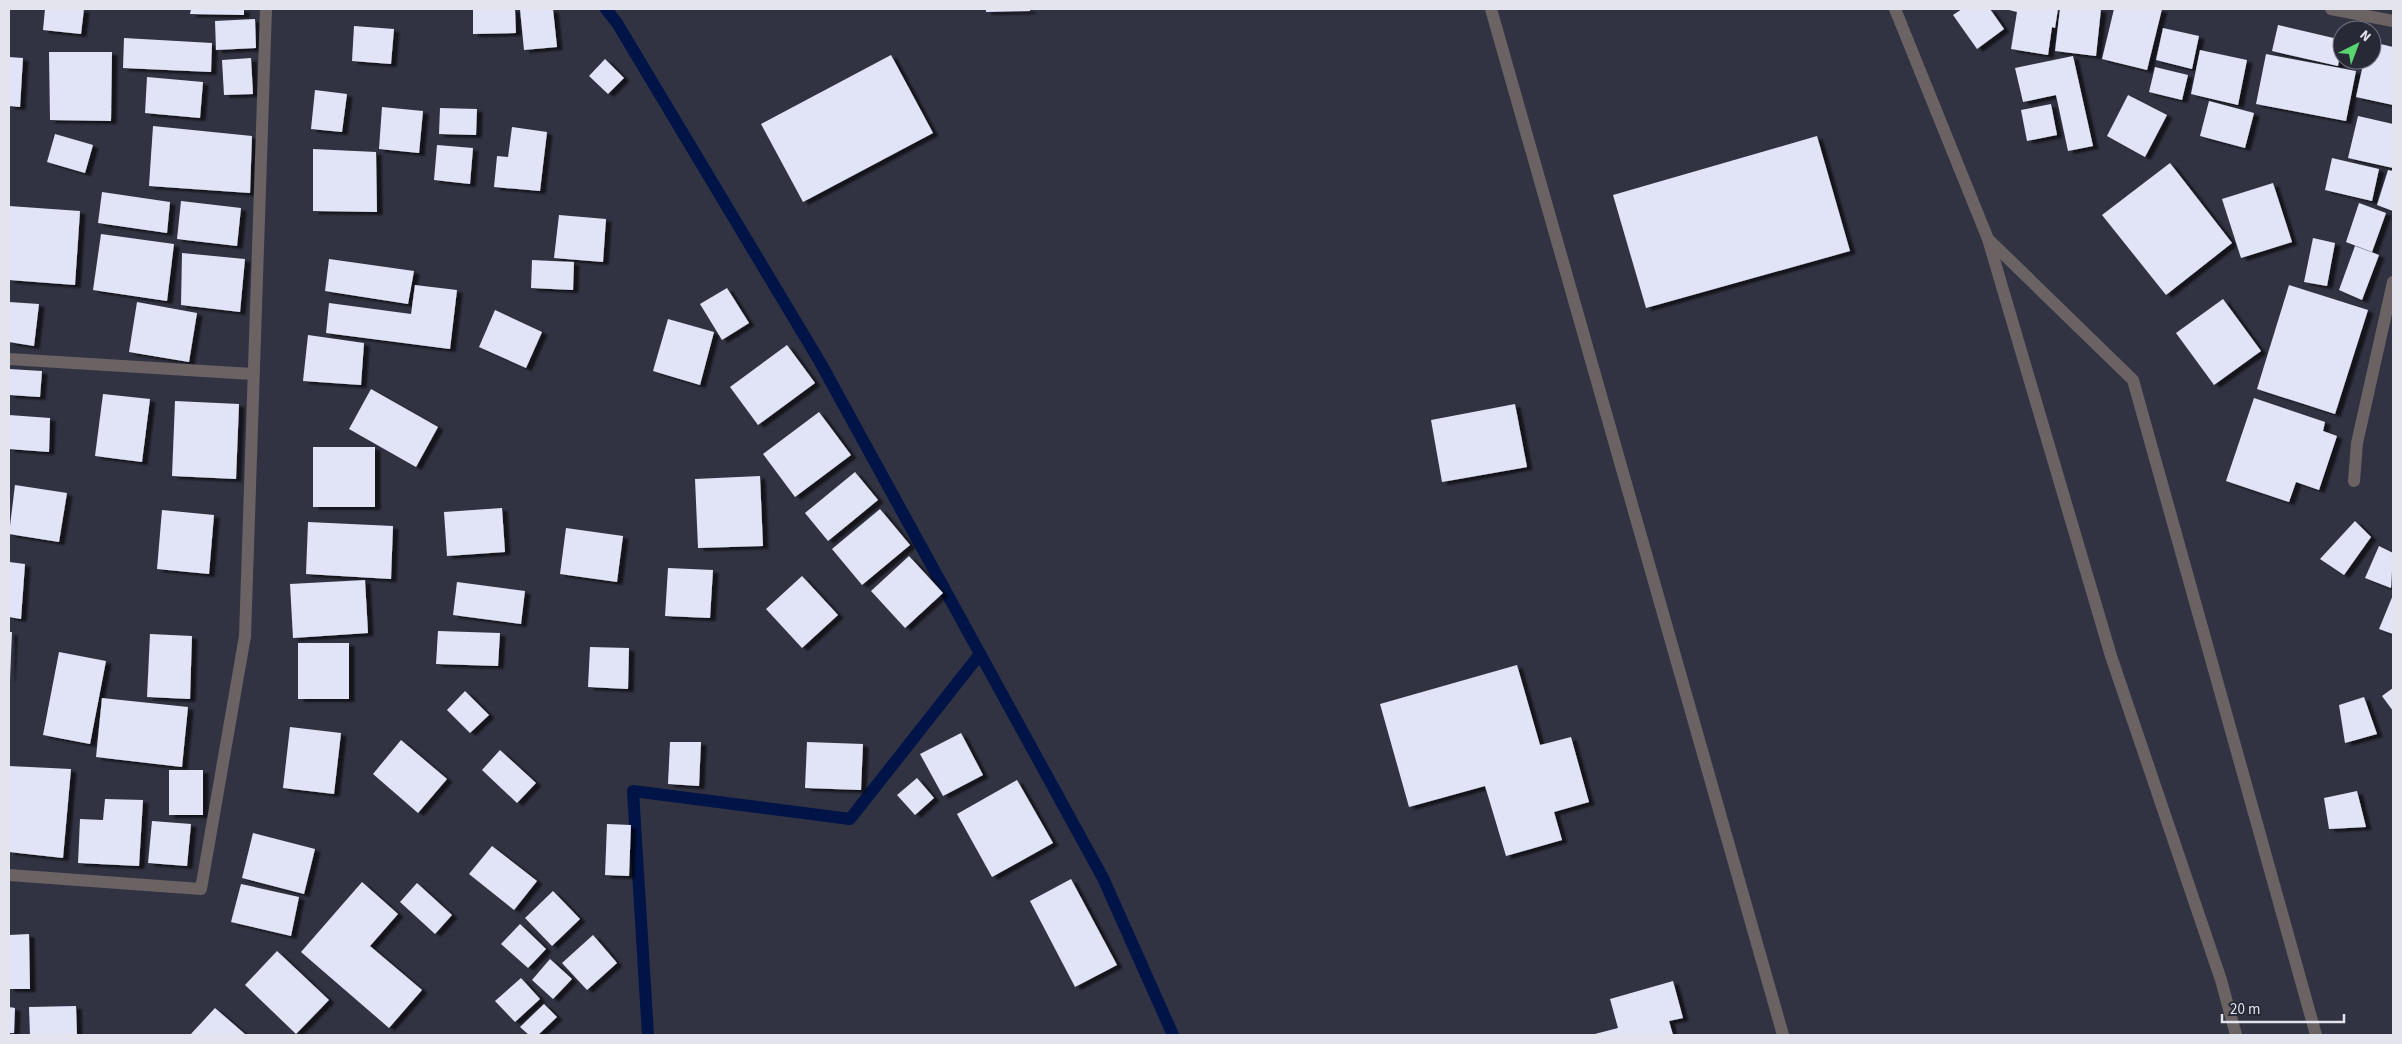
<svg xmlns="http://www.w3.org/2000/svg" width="2402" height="1044" font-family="'Source Sans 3',sans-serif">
<defs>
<filter id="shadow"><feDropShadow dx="5.5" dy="3" stdDeviation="1" flood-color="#0009"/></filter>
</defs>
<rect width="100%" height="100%" fill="#313342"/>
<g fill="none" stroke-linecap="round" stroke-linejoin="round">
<g stroke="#001448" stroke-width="12">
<polyline points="606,9 617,23 820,362 1103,878 1173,1035"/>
<polyline points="648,1035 633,791 850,819 980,654"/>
</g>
</g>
<g fill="#e1e3f7" filter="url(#shadow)">
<polygon points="45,9 84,9 81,34 43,30"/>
<polygon points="191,9 244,9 244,15 190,14"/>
<polygon points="473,9 515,9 516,33 473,34"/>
<polygon points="520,9 553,9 557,47 524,50"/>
<polygon points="986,9 1030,9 1030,11 986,12"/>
<polygon points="1962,9 1990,9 2004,29 1977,49 1953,15"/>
<polygon points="2009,9 2058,9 2055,28 2052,27 2048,55 2011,49 2017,12 2009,10"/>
<polygon points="2060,9 2101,9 2096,56 2055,51"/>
<polygon points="2114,9 2162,9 2147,70 2102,59"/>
<polygon points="255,19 256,48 216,50 215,21"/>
<polygon points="2278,25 2342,40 2338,66 2272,51"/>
<polygon points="354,26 394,29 391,64 352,61"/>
<polygon points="2163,28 2199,36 2192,69 2156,60"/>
<polygon points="124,38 212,43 211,72 123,68"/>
<polygon points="2372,42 2393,47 2393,105 2356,97 2364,60 2372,60"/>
<polygon points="2200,50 2247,60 2238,105 2191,94"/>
<polygon points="49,52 112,52 111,121 50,120"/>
<polygon points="2266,54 2356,71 2346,121 2256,104"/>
<polygon points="891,55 933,133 803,202 761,124"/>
<polygon points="2073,56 2093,146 2068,151 2056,95 2023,102 2015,68"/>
<polygon points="9,57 23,58 20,107 9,106"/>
<polygon points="251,58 253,94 224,95 222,60"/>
<polygon points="605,59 624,78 608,94 589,76"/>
<polygon points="2155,67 2188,75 2182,100 2149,92"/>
<polygon points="147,77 203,82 200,118 145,113"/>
<polygon points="315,90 347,94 342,132 311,129"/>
<polygon points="2128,95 2167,115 2145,157 2107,136"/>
<polygon points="2209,101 2254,113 2245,148 2200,136"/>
<polygon points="2051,104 2057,135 2027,141 2021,110"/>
<polygon points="382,107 423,111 419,153 379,149"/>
<polygon points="440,108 477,109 476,135 439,134"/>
<polygon points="2358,116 2393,124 2393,168 2348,158"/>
<polygon points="153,126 252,136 250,193 149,186"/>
<polygon points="512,127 547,132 540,191 494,187 497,156 508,157"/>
<polygon points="55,134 93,145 85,173 47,162"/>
<polygon points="1817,136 1850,251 1646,308 1613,195"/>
<polygon points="437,145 473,148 470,184 434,180"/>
<polygon points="313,149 376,152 377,212 313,211"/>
<polygon points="2332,158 2379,169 2372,201 2325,190"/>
<polygon points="2170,163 2232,243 2166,295 2102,215"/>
<polygon points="2388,170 2393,171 2393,211 2377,205"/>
<polygon points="2273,183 2292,242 2241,258 2222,199"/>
<polygon points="102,192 170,202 167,233 98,223"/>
<polygon points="181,201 241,208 237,246 177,239"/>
<polygon points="2359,203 2386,213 2372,252 2346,242"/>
<polygon points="9,206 80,211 75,285 9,280"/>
<polygon points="559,215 606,219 603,262 554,258"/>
<polygon points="101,234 174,244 167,301 93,290"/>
<polygon points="2313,238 2335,243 2327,286 2304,282"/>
<polygon points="2355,246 2379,255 2362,300 2339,290"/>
<polygon points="182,253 245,259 240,312 181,305"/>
<polygon points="329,259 414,271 408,304 325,291"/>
<polygon points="532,260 574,262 573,290 531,288"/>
<polygon points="415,285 457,290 450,349 326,333 329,303 411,314"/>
<polygon points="2289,285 2368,310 2335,414 2257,389"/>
<polygon points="727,288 749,323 722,340 700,304"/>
<polygon points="2223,299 2261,351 2214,385 2176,333"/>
<polygon points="9,302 39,304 34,346 9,342"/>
<polygon points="137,302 197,313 189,362 129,352"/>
<polygon points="495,310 542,332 526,368 479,347"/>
<polygon points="668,319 714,332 700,385 653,371"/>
<polygon points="308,335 364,343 361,385 303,381"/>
<polygon points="787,345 815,383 758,425 730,387"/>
<polygon points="9,369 42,371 40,397 9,395"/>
<polygon points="371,389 438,427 416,467 349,429"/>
<polygon points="103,394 150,399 142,462 95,456"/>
<polygon points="2254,398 2325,422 2323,431 2337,436 2319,490 2296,482 2289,502 2226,481"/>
<polygon points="175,401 239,404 236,479 172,476"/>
<polygon points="1515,404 1527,467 1442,482 1431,420"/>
<polygon points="819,412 851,455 795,497 763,454"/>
<polygon points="9,415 50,418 49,452 9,449"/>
<rect x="313" y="447" width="62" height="60"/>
<polygon points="855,472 878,500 828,541 805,513"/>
<polygon points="760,476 763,546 698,548 695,479"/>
<polygon points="15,485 67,493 59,542 9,534"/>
<polygon points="502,508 505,552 447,556 444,512"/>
<polygon points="880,509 910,545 862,585 832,549"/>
<polygon points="162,510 214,515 209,574 157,569"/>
<polygon points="2355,521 2371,537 2344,575 2320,559"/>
<polygon points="308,522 393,526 391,579 306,574"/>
<polygon points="566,528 623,536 617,582 560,574"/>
<polygon points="2379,546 2393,553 2391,588 2365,578"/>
<polygon points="909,556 943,593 905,628 871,591"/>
<polygon points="9,562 25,564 21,619 9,617"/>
<polygon points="668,568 713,570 710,618 665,616"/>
<polygon points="802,576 838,615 802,648 766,609"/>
<polygon points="365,580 368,633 293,638 290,584"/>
<polygon points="457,582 525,591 521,624 453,615"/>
<polygon points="2393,595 2393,634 2379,629"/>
<polygon points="438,631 500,633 498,666 436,664"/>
<polygon points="9,632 12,632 10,679 9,679"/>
<polygon points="150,634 192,636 190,699 147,697"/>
<rect x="298" y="643" width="51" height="56"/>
<polygon points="590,647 629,648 628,689 588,687"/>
<polygon points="59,652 106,661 90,744 43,735"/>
<polygon points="1517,665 1540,745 1571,737 1589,802 1554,812 1562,840 1506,856 1485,786 1409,807 1380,704"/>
<polygon points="2393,688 2393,711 2382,696"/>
<polygon points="465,691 489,715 470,733 447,710"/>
<polygon points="2364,697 2377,734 2345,743 2339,705"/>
<polygon points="102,698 188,707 182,767 96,757"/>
<polygon points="290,727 341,733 334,794 283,788"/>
<polygon points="961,733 983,775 943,796 920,754"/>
<polygon points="401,740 447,779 418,813 373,774"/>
<polygon points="670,742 701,742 699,786 668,784"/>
<polygon points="807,742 863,744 861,790 805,788"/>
<polygon points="500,750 536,783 517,803 482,770"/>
<polygon points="9,766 71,769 63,858 9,852"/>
<rect x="169" y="770" width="34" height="45"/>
<polygon points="917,778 934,798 915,815 897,795"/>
<polygon points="1017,780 1053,843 992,877 957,814"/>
<polygon points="2357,791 2366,827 2329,829 2324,798"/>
<polygon points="105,799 143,800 139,866 78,863 80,819 103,820"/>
<polygon points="152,821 191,824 187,866 148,863"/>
<polygon points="607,824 631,825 629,876 605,875"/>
<polygon points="253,833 315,849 304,894 242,878"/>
<polygon points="492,846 537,881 514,910 469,874"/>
<polygon points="1071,879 1117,965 1075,987 1030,901"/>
<polygon points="362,882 398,914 370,946 422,990 389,1028 301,952"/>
<polygon points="417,883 452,915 435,934 400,902"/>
<polygon points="241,884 299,897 291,936 231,922"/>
<polygon points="553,891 580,919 552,946 525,918"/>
<polygon points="520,924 546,949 528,968 501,944"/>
<polygon points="29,934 30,989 9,989 9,935"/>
<polygon points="593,935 617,963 587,990 562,963"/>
<polygon points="277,951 329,1000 296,1034 245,985"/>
<polygon points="550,959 572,979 553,999 532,980"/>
<polygon points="521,978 540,999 515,1022 495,1001"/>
<polygon points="1673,981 1683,1018 1669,1021 1673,1035 1591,1035 1618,1028 1610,999"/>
<polygon points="544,1004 557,1017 538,1035 529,1035 520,1027"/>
<polygon points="76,1006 77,1035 30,1035 29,1007"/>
<polygon points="9,1007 15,1008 14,1033 9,1033"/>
<polygon points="215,1008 246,1035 190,1035"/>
</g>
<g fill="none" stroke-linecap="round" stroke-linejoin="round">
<polyline stroke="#6b6264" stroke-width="12" points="1988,239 2111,656 2221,980 2236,1035"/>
<g stroke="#6b6264" stroke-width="12">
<polyline points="1491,9 1783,1035"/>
<polyline points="1895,9 1988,239 2133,380 2316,1035"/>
<polyline points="2331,9 2393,21"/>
<polyline points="9,359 252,374"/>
<polyline points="2354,481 2357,443 2393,282"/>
<polyline points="9,875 201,889 245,636 266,9"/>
</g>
</g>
<rect width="2402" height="1044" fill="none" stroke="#e3e4ee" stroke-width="20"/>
<g transform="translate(2357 45) rotate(42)"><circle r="24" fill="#272937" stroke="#727480"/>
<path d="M0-4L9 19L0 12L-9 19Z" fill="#59d56f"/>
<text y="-8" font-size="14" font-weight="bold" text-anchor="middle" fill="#e3e4ee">N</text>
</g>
<path d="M2222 1014v8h122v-8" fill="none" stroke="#e3e4ee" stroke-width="2.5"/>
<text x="2230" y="1014" font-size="15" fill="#e3e4ee" stroke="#272937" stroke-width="4" paint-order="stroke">20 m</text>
</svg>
